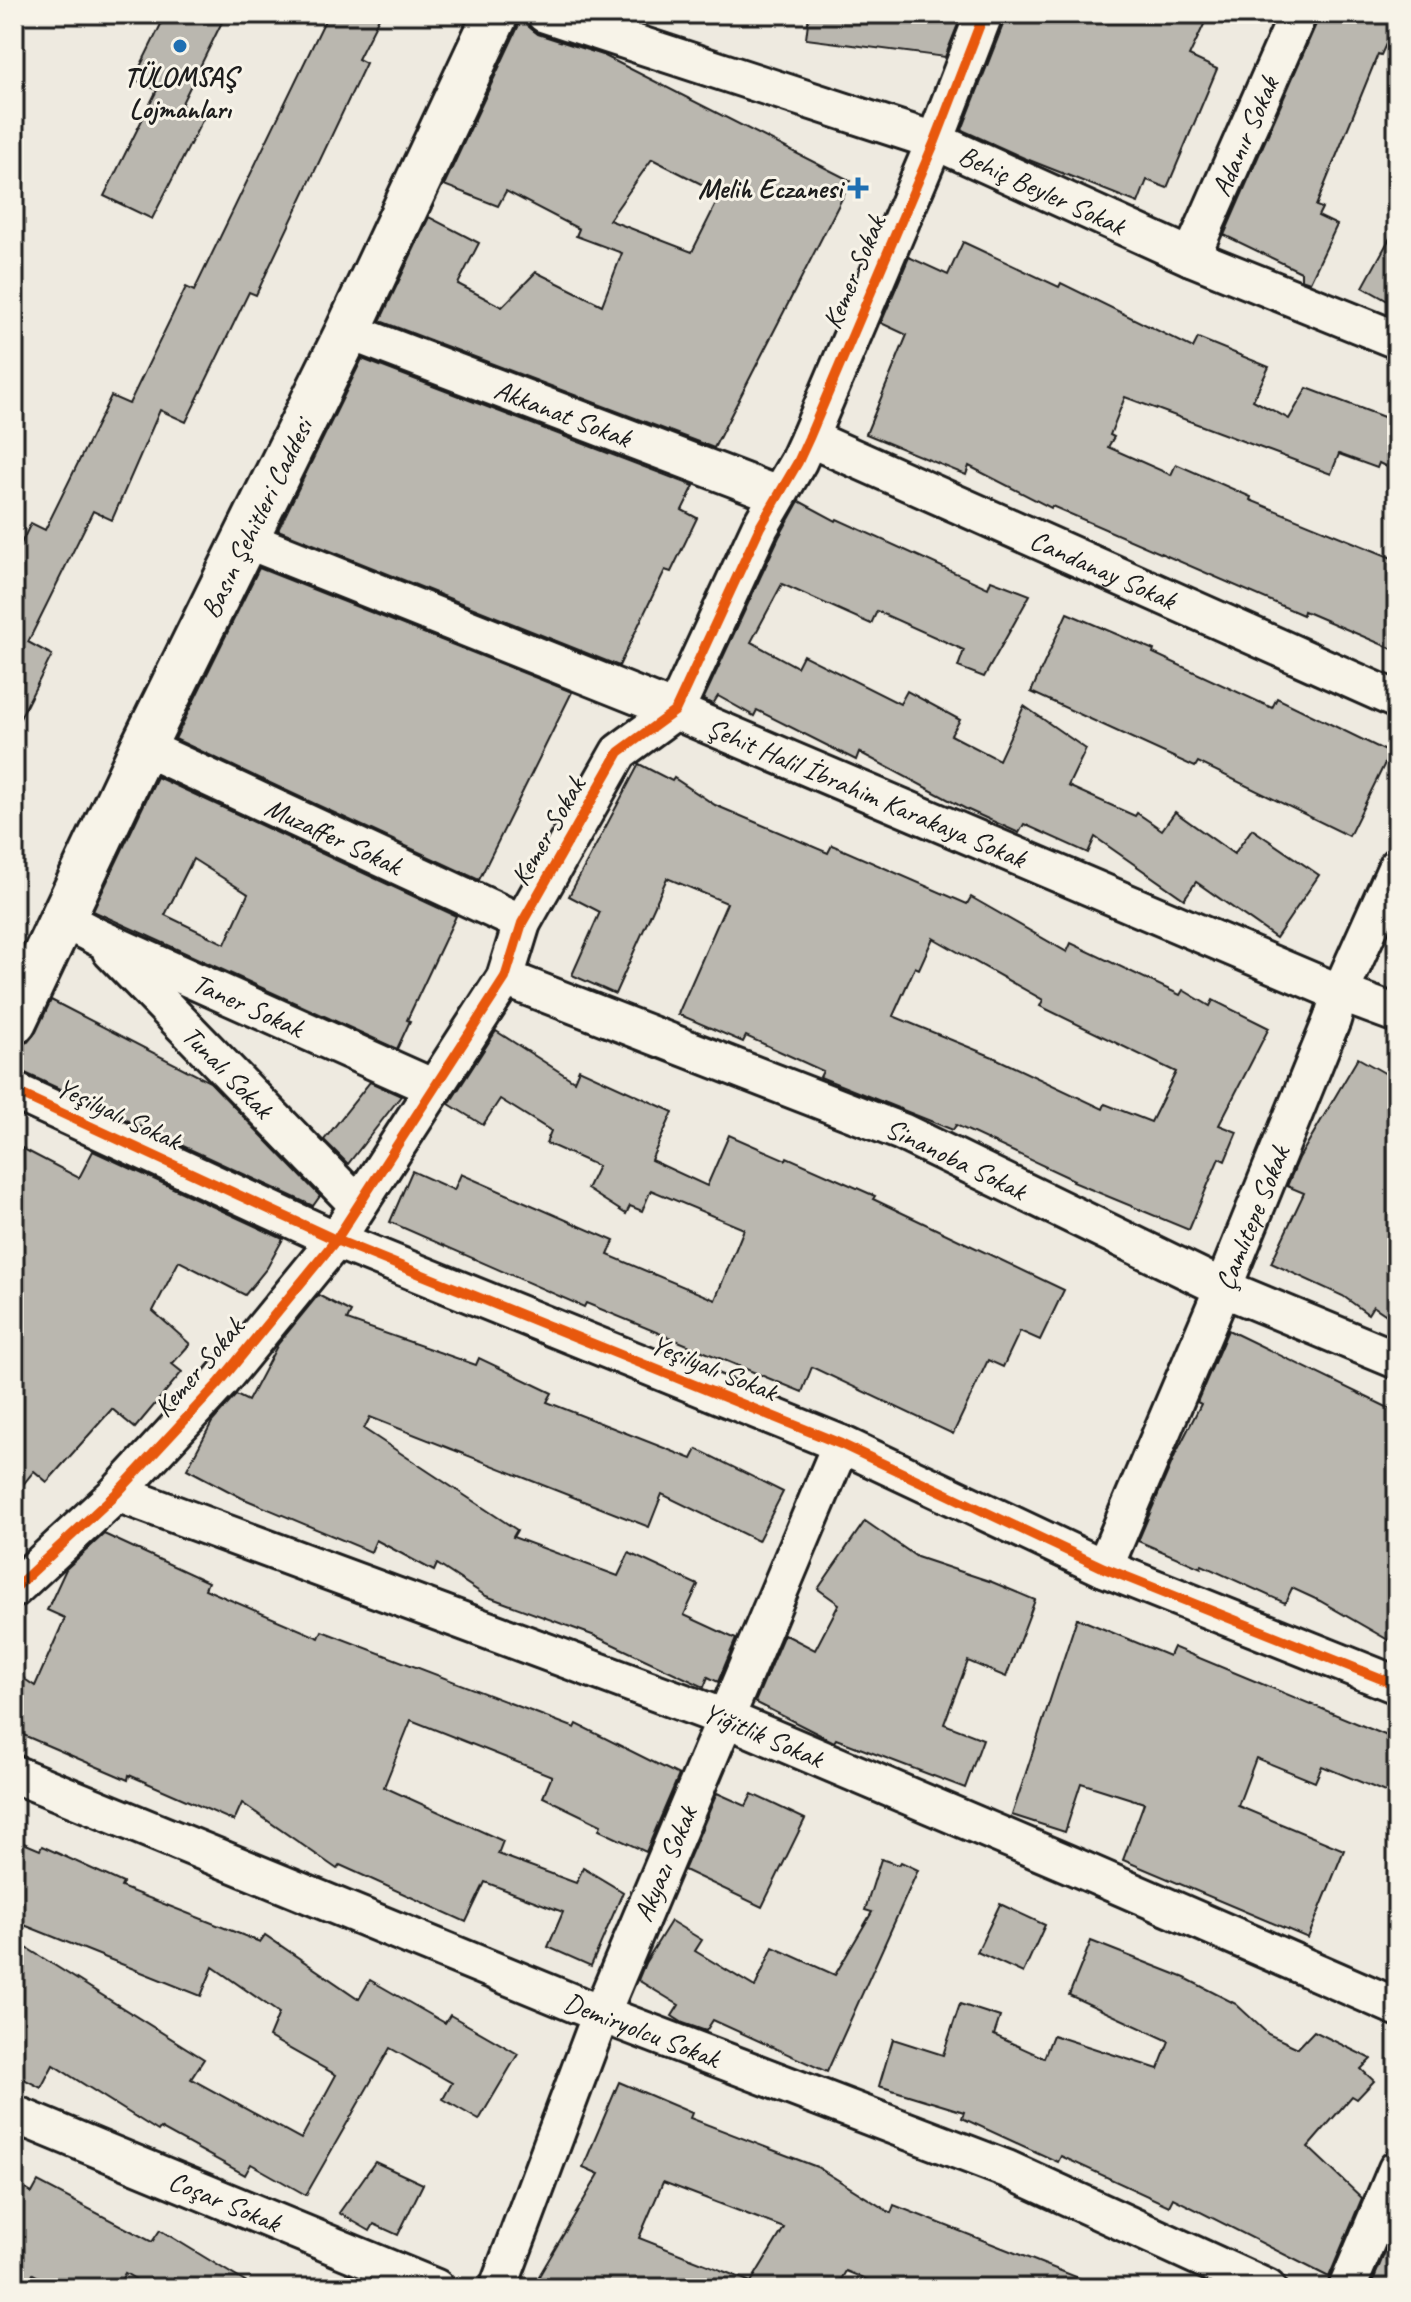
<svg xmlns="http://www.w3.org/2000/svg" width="1411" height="2302" font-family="Caveat,sans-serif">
<rect width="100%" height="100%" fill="#eeeae0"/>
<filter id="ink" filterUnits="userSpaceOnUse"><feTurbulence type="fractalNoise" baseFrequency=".0125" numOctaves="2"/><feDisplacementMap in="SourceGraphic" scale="16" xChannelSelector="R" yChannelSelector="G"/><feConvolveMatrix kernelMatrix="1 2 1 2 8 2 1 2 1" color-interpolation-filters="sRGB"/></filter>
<g filter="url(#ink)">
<g fill="#bab7af" stroke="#1c1c1c" stroke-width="2" fill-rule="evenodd">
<polygon points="166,14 226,14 181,105 204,117 152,219 104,196 157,90 134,79"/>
<polygon points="328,14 381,14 358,59 366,63 256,295 249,292 186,422 160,410 112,520 93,511 28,642 52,655 14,730 14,558 31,523 45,530 111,396 129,404 186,287 194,291"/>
<path d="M521 14 525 15 529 27 538 34 603 55 851 181 714 448 380 321 429 217 479 243 458 284 502 307 536 272 602 305 622 253 576 236 579 229 506 191 498 206 444 185 519 25ZM652 159 721 194 692 252 609 220Z"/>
<polygon points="809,14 962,14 945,57 806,39"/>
<polygon points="1004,14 1209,14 1189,56 1217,69 1167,188 1147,180 1138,203 1024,158 962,130 1004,22"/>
<polygon points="1319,14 1397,14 1397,20 1381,55 1378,54 1316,206 1322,208 1318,216 1337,225 1310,282 1301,279 1301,272 1224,235 1317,22"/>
<polygon points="1397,225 1397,306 1363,287"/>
<polygon points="963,242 1059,287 1061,283 1193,348 1198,338 1269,367 1253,400 1289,419 1307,388 1397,422 1397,472 1379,463 1377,468 1339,454 1331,474 1125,397 1110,435 1114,437 1108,447 1171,475 1176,464 1251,497 1250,500 1397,560 1397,651 1304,611 1303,615 1052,506 1051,508 969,466 966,475 866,434 907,335 881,323 909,257 948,275"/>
<polygon points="362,359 694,486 682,510 697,518 671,572 665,570 619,666 278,530"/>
<polygon points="799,501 836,521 837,519 988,588 991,580 1030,595 984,677 958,667 964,650 877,611 871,624 782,584 751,642 797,667 803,655 900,704 907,691 960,720 951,735 999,760 1024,706 1086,749 1068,786 1135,816 1137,813 1162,830 1175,812 1234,854 1252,829 1319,875 1276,938 1196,882 1184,899 1095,837 1088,853 1024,824 1019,833 966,809 859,752 856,760 757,710 754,716 718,696 713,704 703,700 779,537"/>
<polygon points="259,568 572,692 479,880 175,739"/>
<polygon points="1067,613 1154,650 1153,653 1272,708 1277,698 1390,753 1349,836 1198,762 1195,767 1031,692"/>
<path d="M639 764 672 781 674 778 715 805 828 853 832 845 967 904 971 897 1067 952 1071 943 1180 995 1183 990 1210 1006 1213 1000 1269 1028 1219 1125 1237 1132 1225 1161 1219 1158 1189 1230 1073 1182 1074 1180 956 1125 953 1130 820 1077 823 1071 746 1036 743 1042 678 1014 727 903 667 878 615 994 572 975 600 912 569 896ZM933 938 1043 1000 1040 1006 1176 1072 1151 1122 1105 1104 1103 1109 993 1057 893 1016 915 967 919 969Z"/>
<path d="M157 777 456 916 407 1020 410 1021 397 1049 93 911ZM193 859 248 894 225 944 165 915Z"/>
<polygon points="51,1000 210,1082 320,1196 313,1206 23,1072 14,1070 14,1046 28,1042 36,1032"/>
<polygon points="496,1031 574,1081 579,1069 673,1112 651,1160 707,1186 729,1135 786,1160 787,1157 875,1196 873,1199 1064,1290 1040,1340 1020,1331 1003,1367 988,1360 953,1434 812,1367 802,1392 586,1303 584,1307 390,1222 412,1171 454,1190 461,1174 614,1241 608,1255 715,1300 744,1229 651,1190 642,1211 630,1206 626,1214 587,1189 598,1166 546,1143 551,1131 500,1099 483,1125 449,1104"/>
<polygon points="1358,1058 1397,1080 1397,1322 1373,1306 1368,1314 1343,1296 1271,1263 1304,1193 1287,1186 1299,1158"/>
<polygon points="370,1082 401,1096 348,1164 324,1140"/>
<polygon points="14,1144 79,1178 93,1151 283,1239 267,1268 245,1295 179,1261 153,1311 190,1344 172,1364 182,1372 135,1428 112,1409 47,1482 34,1471 14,1496"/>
<polygon points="318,1295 351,1312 347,1320 476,1365 479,1358 552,1393 547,1402 692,1459 697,1449 783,1492 758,1541 662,1494 649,1527 370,1417 364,1429 517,1530 513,1537 618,1576 629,1553 698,1585 684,1615 736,1639 718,1682 708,1677 704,1687 595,1636 486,1596 437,1564 434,1571 376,1540 371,1552 242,1498 187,1469 212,1422 236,1395 248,1401 278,1344"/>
<polygon points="1228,1330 1397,1412 1397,1645 1320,1601 1292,1588 1285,1603 1202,1565 1201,1568 1138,1541 1175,1455 1201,1404 1197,1402"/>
<polygon points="865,1521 917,1557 992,1582 1035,1600 1006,1677 968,1661 944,1724 983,1739 965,1788 836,1739 834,1742 755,1702 784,1634 815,1650 839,1604 818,1589"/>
<polygon points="104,1534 208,1582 205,1589 319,1638 322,1631 575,1728 577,1724 679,1775 646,1852 599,1830 601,1825 543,1797 552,1776 411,1720 384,1787 503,1841 498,1854 576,1883 583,1868 623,1892 591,1966 548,1947 563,1912 485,1882 466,1922 340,1865 337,1869 242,1803 234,1821 129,1775 128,1780 14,1731 14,1672 35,1686 65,1618 47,1610 66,1569"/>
<polygon points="1077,1618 1169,1656 1173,1647 1397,1740 1397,1797 1322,1766 1315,1782 1256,1758 1238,1806 1344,1850 1308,1938 1123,1860 1144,1803 1081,1783 1065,1832 1012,1815"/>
<polygon points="717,1793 746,1806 752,1794 805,1819 762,1907 684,1870"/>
<polygon points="14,1839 40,1850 42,1846 123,1883 121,1887 260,1942 265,1935 359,1999 370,1980 445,2023 450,2015 518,2054 479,2120 443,2099 452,2083 390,2048 306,2195 251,2164 245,2175 160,2128 158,2131 53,2065 41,2088 14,2074 14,1940 204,2059 191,2079 301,2139 336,2075 269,2037 279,2013 213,1967 201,1996 14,1921"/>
<polygon points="881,1859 899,1865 901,1862 918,1870 827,2072 713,2020 706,2031 683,2023 672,2016 679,2005 638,1980 645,1963 671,1921 702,1940 695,1951 755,1987 773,1947 835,1975 872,1912 865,1910"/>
<polygon points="1000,1904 1045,1925 1023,1973 977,1952"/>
<polygon points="1091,1941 1185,1978 1236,2004 1268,2034 1298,2048 1314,2031 1371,2059 1361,2069 1374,2081 1357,2099 1352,2096 1308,2147 1362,2198 1329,2277 1173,2198 1169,2206 1061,2156 1058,2162 962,2118 964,2112 879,2086 893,2039 943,2055 960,2004 1000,2017 994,2035 1044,2058 1053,2035 1158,2069 1169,2041 1069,1995"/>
<path d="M619 2082 692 2113 690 2118 817 2167 891 2213 894 2205 1099 2286 1098 2288H888L846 2271 836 2288H532L599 2174 583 2167ZM663 2182 784 2228 751 2282 639 2238Z"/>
<polygon points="375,2162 423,2184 398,2235 374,2224 370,2231 339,2213"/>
<polygon points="14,2182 32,2193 38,2182 152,2242 160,2230 255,2288 150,2288 125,2273 117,2288 60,2288 33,2274 25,2288 14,2288"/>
<polygon points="1397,2223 1397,2288 1370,2288"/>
</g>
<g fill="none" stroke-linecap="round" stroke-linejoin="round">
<defs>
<g id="minor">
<path id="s1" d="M545 14 935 141 1191 257 1397 340"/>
<path id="s2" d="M1191 257 1298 14"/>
<path id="s3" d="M348 331 778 495"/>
<path id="s4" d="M809 438 1397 700"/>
<path id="s5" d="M244 539 675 711 1340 993 1397 1014"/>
<path id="s6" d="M143 747 522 923"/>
<path id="s7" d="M63 919 97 937 434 1088"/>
<path id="s8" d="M111 951 358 1205"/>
<path id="s9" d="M505 978 902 1132 1223 1288 1397 1360"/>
<polyline points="14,1091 336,1240 841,1444 1104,1568 1397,1685"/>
<path id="s10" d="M117 1493 725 1718 1071 1865 1397 2007"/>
<path id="s11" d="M1104 1568 1223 1288 1332 1020 1340 993 1397 866"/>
<polyline points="14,1589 117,1493 219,1383 336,1240 505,978 522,923 619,752 675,711 760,527 798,462 809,438 935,141 984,14"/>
<path id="s12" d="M14 1774 578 2005 1007 2169 1267 2288"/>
<path id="s13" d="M14 2114 436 2288"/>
<path id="s14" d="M498 2288 601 2014 841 1444"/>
<polyline points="1347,2288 1397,2169"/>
</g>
<g id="major">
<path id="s15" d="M14 1021 143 747 348 331 496 14"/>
</g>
</defs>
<use href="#minor" stroke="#1c1c1c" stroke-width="42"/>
<use href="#major" stroke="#1c1c1c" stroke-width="50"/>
<use href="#minor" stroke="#f7f3e8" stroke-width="36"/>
<use href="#major" stroke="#f7f3e8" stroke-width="44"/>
<defs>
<g id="cycleway">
<polyline points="14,1091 336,1240 841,1444 1104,1568 1397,1685"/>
<polyline points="14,1589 117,1493 219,1383 336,1240 505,978 522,923 619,752 675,711 760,527 798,462 809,438 935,141 984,14"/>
</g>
</defs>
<use href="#cycleway" stroke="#f7f3e8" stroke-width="15"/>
<use href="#cycleway" stroke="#e8590c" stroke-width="10"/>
</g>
</g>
<g fill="#1f6fb2" stroke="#f7f3e8" stroke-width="3">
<circle cx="180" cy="46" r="8"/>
<path d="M854 176h8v8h8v8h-8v8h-8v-8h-8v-8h8z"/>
</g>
<g text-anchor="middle" stroke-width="6" stroke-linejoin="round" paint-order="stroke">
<g font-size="28" font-weight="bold" fill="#1c1c1c" stroke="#f7f3e8">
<text x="180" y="86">TÜLOMSAŞ<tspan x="180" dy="32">Lojmanları</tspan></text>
<text x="842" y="198" text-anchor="end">Melih Eczanesi</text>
</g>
<g font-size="28" fill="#1c1c1c" stroke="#f7f3e8">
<text dy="10" stroke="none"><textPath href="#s2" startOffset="132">Adanır Sokak</textPath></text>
<text dy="10" stroke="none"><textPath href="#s1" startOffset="528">Behiç Beyler Sokak</textPath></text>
<text transform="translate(853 272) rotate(-67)" y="10">Kemer Sokak</text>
<text dy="10" stroke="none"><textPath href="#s3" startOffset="230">Akkanat Sokak</textPath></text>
<text dy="10" stroke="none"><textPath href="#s15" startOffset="558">Basın Şehitleri Caddesi</textPath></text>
<text dy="10" stroke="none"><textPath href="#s4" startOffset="322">Candanay Sokak</textPath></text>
<text dy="10" stroke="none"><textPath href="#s5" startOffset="672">Şehit Halil İbrahim Karakaya Sokak</textPath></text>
<text transform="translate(547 831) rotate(-60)" y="10">Kemer Sokak</text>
<text dy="10" stroke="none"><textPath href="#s6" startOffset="210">Muzaffer Sokak</textPath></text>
<text dy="10" stroke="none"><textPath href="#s7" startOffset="204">Taner Sokak</textPath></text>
<text dy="10" stroke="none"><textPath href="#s8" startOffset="168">Tunalı Sokak</textPath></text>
<text transform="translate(119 1113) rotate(25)" y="10">Yeşilyalı Sokak</text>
<text dy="10" stroke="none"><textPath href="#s9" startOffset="486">Sinanoba Sokak</textPath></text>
<text dy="10" stroke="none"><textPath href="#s11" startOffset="380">Çamlıtepe Sokak</textPath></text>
<text transform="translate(198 1367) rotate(-49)" y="10">Kemer Sokak</text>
<text transform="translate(714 1367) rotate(22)" y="10">Yeşilyalı Sokak</text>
<text dy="10" stroke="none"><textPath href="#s10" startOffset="690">Yiğitlik Sokak</textPath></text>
<text dy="10" stroke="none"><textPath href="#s14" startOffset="456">Akyazı Sokak</textPath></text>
<text dy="10" stroke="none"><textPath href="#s12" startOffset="678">Demiryolcu Sokak</textPath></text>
<text dy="10" stroke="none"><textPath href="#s13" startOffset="228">Coşar Sokak</textPath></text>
</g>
</g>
<rect width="1411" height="2302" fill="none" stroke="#f7f3e8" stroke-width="48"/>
<rect x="24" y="24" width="1363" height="2254" fill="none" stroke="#1c1c1c" stroke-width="3" filter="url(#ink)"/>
</svg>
